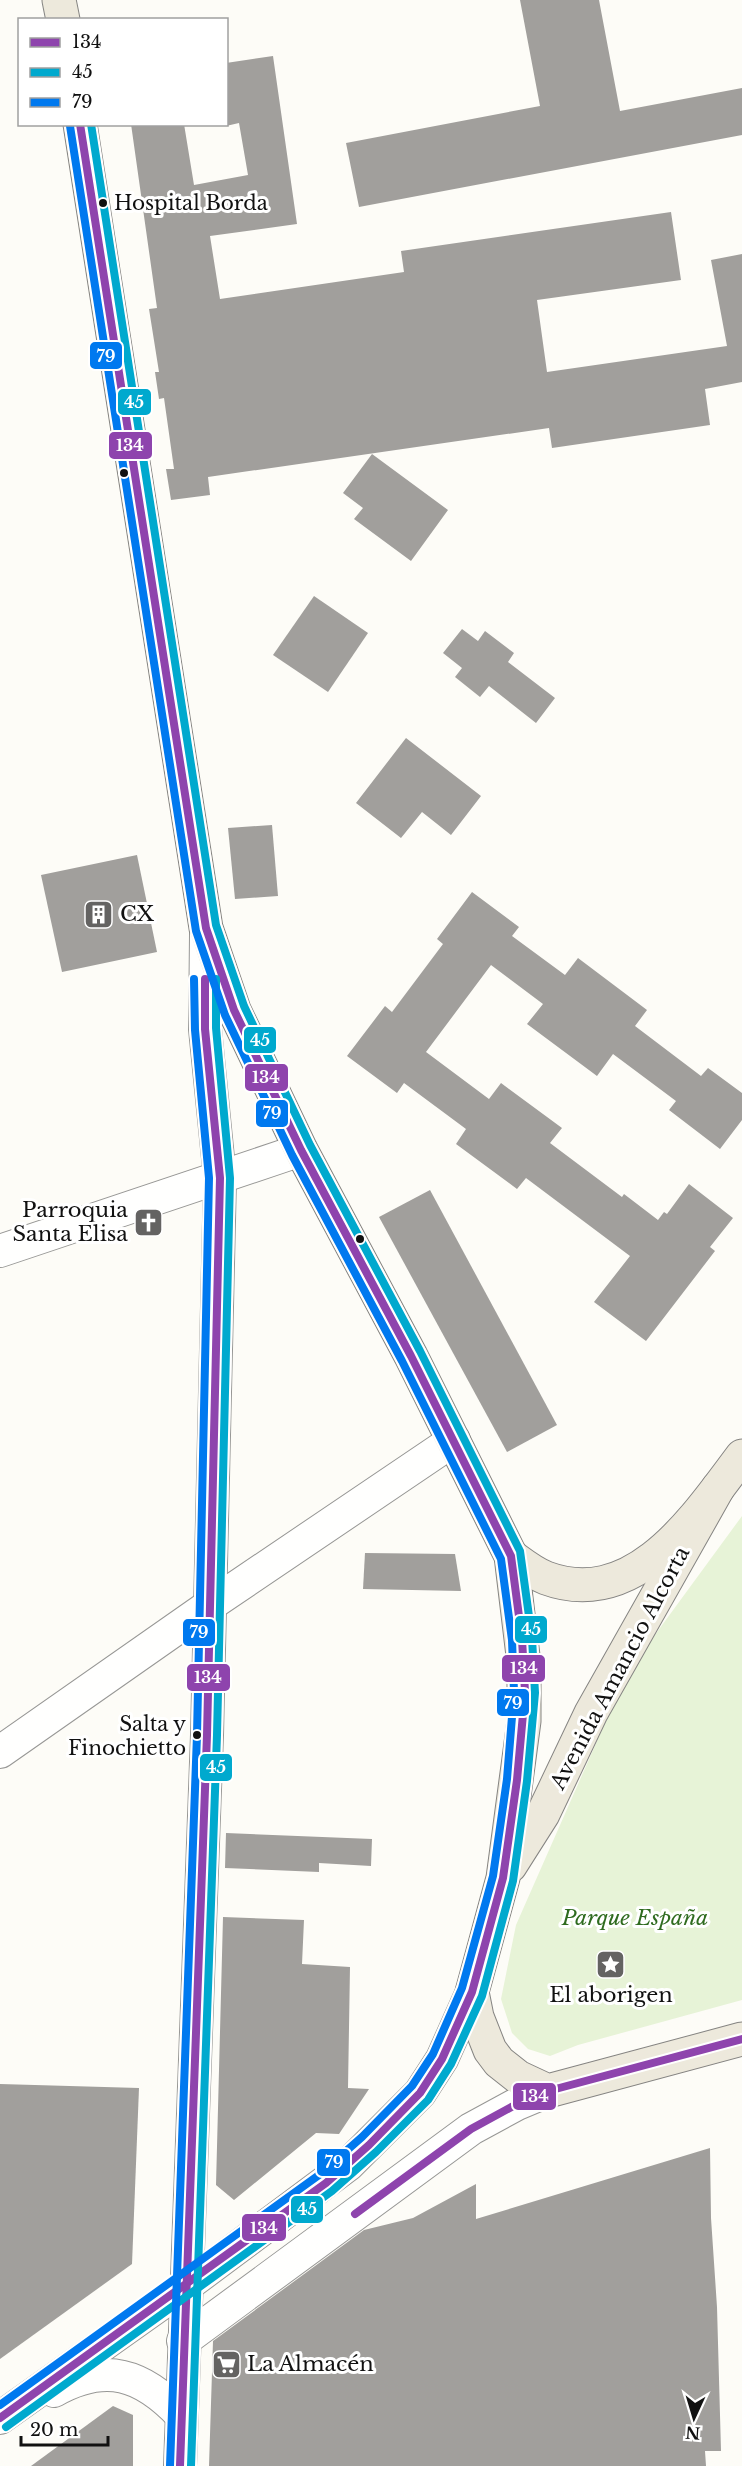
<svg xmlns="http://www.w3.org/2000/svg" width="742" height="2466" font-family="'Libre Baskerville',serif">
<rect width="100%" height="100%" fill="#fdfcf7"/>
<polygon fill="#e7f3d7" points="742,1516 742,2000 578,2045 550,2056 528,2049 512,2033 501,1999 516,1925 627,1673"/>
<g fill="#a19f9c">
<polygon points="520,0 599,0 620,111 742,88 742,135 359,207 346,143 540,106"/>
<polygon points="273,56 297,224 210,236 220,299 404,272 401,251 671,212 681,280 537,300 547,372 727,346 711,260 742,254 742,382 705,389 710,425 552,448 549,428 208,477 210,495 171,500 166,469 174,469 164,398 159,399 155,372 159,372 149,309 157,308 131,124 184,124 194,185 248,175 239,123 226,126 226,63"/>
<polygon points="372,454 448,510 411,561 354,519 363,508 343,493"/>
<polygon points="314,596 368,633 328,692 273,655"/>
<polygon points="462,629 478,641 485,631 514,653 508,662 555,698 536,723 489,686 480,697 455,677 462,668 443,653"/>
<polygon points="406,738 481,796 451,835 422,812 401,838 356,803"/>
<polygon points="272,825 278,896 235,899 228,828"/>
<polygon points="137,855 157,952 62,972 41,875"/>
<polygon points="472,892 519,927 512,936 565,975 578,958 647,1010 635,1026 701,1076 708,1068 742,1093 742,1120 720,1149 669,1110 676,1101 613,1054 597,1076 527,1024 543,1004 491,965 426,1052 489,1099 501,1083 562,1128 550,1143 622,1197 624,1194 658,1220 664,1212 667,1214 689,1184 733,1218 710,1247 715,1251 646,1341 594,1302 630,1256 526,1178 517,1189 456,1144 466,1129 404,1083 397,1093 347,1056 385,1006 392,1012 443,944 437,939"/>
<polygon points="430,1190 557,1425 507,1452 379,1217"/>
<polygon points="365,1553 455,1554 461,1591 363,1589"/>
<polygon points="226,1833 372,1839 371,1866 319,1863 319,1872 225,1868"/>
<polygon points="223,1917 304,1920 302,1964 350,1967 348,2088 369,2089 339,2134 316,2133 234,2200 216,2185"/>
<polygon points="0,2084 139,2088 132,2264 0,2359"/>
<polygon points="710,2148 711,2218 717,2307 721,2451 705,2451 706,2466 209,2466 213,2341 364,2230 413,2218 476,2184 476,2219"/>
<polygon points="113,2406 133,2415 133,2466 31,2466"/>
</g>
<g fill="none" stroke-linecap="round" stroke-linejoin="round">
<defs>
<g id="minor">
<polyline points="0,1251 301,1150"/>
<polyline points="0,1752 210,1605 454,1440"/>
<polyline points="183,2341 471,2129 517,2104 548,2091"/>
<path d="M54 2391C106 2362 142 2374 181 2415"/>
<polyline points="0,2418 186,2286 348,2165 420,2093 442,2059 472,1992"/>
<polyline points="180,2466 207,1735 220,1178 205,1029 206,935"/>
</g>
<g id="major">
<polyline points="59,0 63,20"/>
<polyline points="80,124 206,928 234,1010 301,1150 411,1356 511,1556 524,1664 524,1721 503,1878 472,1992 477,2017 490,2050 499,2062 518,2077 548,2091 742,2039"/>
<path d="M511 1556C522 1564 533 1573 546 1578 635 1611 696 1517 742 1456"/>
<polyline points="510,1866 543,1814 591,1713 718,1488"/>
</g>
</defs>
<use href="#minor" stroke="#979795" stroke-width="34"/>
<use href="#major" stroke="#858482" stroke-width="35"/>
<use href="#minor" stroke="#fffffe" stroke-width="32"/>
<use href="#major" stroke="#ede9dc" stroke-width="33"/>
<defs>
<g id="bus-1">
<polyline points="355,2214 471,2129 517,2104 548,2091 742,2039"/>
<polyline points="0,2418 326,2183 369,2145 420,2093 442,2059 472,1992 503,1878 517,1780 525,1692 522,1639 511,1556 411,1356 301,1150 234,1010 206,928 80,124"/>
<polyline points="180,2466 207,1735 220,1178 205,1029 205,979"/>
</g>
<g id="bus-2">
<polyline points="6,2427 332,2191 376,2152 428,2100 451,2064 482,1996 513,1881 527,1781 535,1693 532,1638 520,1551 420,1351 310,1145 244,1006 216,925 91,124"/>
<polyline points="191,2466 217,1735 230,1178 216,1028 216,979"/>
</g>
<g id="bus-3">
<polyline points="0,2405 319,2175 362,2137 412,2086 433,2054 462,1988 493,1876 507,1779 514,1692 512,1640 501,1559 402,1361 292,1155 225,1015 196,931 70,126"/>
<polyline points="170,2466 197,1735 209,1178 195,1030 194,979"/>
</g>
</defs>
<use href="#bus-1" stroke="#fff" stroke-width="12"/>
<use href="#bus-2" stroke="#fff" stroke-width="12"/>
<use href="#bus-3" stroke="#fff" stroke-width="12"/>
<use href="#bus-1" stroke="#8e44ad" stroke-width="8"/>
<use href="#bus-2" stroke="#00a9ce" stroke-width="8"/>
<use href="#bus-3" stroke="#0079ef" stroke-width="8"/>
</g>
<defs>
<symbol id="building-square" viewBox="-11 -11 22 22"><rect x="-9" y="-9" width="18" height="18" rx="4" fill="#646362" stroke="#fff"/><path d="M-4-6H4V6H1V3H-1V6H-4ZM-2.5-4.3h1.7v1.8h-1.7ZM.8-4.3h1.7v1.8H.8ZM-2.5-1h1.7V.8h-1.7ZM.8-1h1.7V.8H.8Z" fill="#fff"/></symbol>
<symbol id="church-square" viewBox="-11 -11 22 22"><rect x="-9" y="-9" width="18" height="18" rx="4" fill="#646362" stroke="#fff"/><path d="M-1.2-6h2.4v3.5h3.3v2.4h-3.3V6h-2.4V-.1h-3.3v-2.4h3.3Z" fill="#fff"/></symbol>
<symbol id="sight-square" viewBox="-11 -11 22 22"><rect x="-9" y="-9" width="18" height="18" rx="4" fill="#646362" stroke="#fff"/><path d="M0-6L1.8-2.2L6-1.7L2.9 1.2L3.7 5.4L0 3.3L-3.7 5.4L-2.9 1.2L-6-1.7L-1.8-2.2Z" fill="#fff"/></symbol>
<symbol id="supermarket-square" viewBox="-11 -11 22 22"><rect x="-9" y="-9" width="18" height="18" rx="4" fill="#646362" stroke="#fff"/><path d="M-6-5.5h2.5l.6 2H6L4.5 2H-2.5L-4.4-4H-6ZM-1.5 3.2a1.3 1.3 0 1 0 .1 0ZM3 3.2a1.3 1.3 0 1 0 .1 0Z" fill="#fff"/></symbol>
</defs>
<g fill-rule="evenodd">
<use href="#building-square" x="82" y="898" width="33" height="33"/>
<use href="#church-square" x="132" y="1206" width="33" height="33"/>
<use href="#sight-square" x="594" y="1948" width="33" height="33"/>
<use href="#supermarket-square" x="210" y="2348" width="33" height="33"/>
</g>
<g fill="#111" stroke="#fff" stroke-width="2">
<circle cx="103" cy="203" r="5"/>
<circle cx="124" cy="473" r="5"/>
<circle cx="360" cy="1239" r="5"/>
<circle cx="197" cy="1735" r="5"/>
</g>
<g text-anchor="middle" stroke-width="6" stroke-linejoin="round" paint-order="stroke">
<g font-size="20" fill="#111" stroke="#fff" text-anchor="start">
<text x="114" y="210">Hospital Borda</text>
<text x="186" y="1731" text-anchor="end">Salta y<tspan x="186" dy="24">Finochietto</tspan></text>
</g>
<g font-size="21" fill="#111" stroke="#fff" text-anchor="start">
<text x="120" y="921">CX</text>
<text x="128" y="1217" text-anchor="end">Parroquia<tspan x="128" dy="24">Santa Elisa</tspan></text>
<text x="611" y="2002" text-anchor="middle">El aborigen</text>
<text x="247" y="2371">La Almacén</text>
</g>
<g font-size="21" fill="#111" stroke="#fff">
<text transform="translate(620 1668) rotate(-62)" y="7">Avenida Amancio Alcorta</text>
</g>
<g font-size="21" font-style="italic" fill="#2f6b1f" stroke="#fff">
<text x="635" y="1925">Parque España</text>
</g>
</g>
<g stroke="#fff" stroke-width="2">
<rect x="89" y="341" width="34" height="29" rx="6" fill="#0079ef"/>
<rect x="117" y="388" width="35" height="28" rx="6" fill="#00a9ce"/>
<rect x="108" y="431" width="45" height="29" rx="6" fill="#8e44ad"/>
<rect x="243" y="1026" width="34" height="28" rx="6" fill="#00a9ce"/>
<rect x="244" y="1063" width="45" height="29" rx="6" fill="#8e44ad"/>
<rect x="255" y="1099" width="34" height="29" rx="6" fill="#0079ef"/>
<rect x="514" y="1615" width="34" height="29" rx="6" fill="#00a9ce"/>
<rect x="182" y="1618" width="34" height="29" rx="6" fill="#0079ef"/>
<rect x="501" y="1654" width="45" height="29" rx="6" fill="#8e44ad"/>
<rect x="186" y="1663" width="45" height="29" rx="6" fill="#8e44ad"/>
<rect x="496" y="1688" width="34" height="29" rx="6" fill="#0079ef"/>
<rect x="199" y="1753" width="34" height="29" rx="6" fill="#00a9ce"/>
<rect x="512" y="2082" width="45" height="29" rx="6" fill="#8e44ad"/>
<rect x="316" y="2148" width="35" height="29" rx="6" fill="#0079ef"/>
<rect x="290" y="2195" width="34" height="29" rx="6" fill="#00a9ce"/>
<rect x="241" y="2213" width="46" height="29" rx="6" fill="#8e44ad"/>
</g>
<g font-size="16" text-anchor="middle" font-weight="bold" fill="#fff">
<text x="106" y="362">79</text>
<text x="134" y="408">45</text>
<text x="130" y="451">134</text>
<text x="260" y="1046">45</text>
<text x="266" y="1083">134</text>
<text x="272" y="1119">79</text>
<text x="531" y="1635">45</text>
<text x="199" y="1638">79</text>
<text x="524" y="1674">134</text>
<text x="208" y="1683">134</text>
<text x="513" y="1709">79</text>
<text x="216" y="1773">45</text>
<text x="535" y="2102">134</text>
<text x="334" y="2168">79</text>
<text x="307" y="2215">45</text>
<text x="264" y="2234">134</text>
</g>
<rect x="18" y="18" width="210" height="108" fill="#ffffff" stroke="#a0a0a0" stroke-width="1.5"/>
<rect x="30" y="38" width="30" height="9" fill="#8e44ad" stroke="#a0a0a0" stroke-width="1.5"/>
<text x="72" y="48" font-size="18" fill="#111111">134</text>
<rect x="30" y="68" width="30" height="9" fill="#00a9ce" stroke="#a0a0a0" stroke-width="1.5"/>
<text x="72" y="78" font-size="18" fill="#111111">45</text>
<rect x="30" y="98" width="30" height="9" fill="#0079ef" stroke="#a0a0a0" stroke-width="1.5"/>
<text x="72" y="108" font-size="18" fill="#111111">79</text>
<g transform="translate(694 2418) rotate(184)" stroke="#ffffff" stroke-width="4.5" paint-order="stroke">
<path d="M0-4.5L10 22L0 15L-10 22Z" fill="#111111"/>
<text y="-9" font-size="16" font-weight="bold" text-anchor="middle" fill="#111111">N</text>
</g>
<path d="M21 2436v9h87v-9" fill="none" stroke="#111111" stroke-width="3"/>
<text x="30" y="2436" font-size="18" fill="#111111" stroke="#ffffff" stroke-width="4.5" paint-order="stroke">20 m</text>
</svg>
